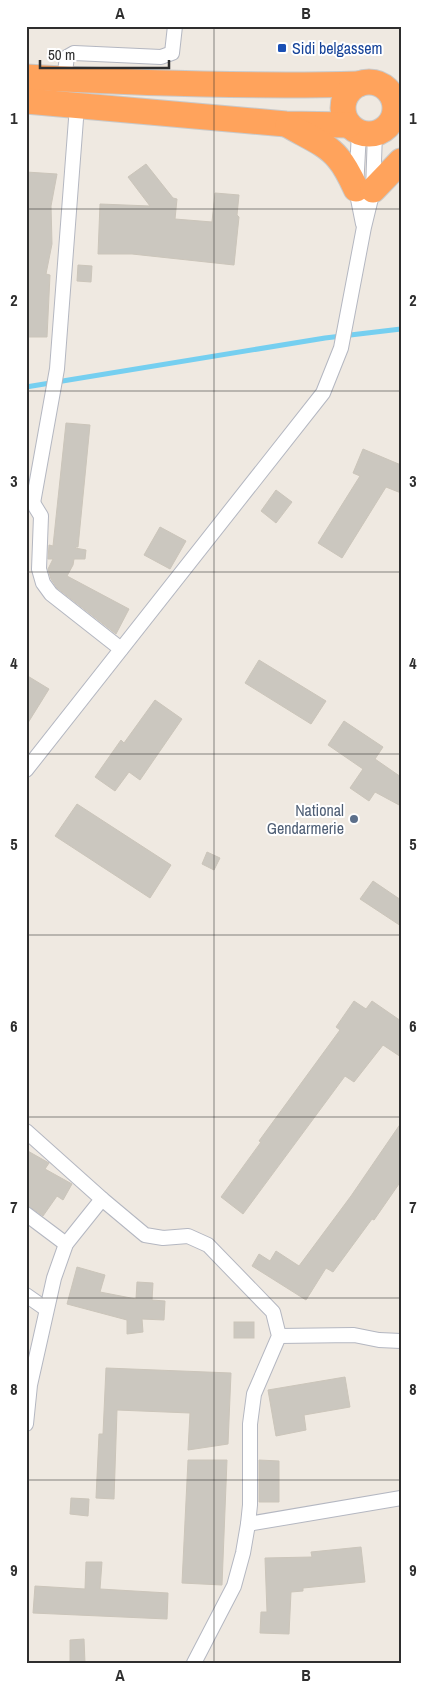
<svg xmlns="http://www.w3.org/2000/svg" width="427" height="1689" font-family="'Archivo Narrow',sans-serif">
<rect width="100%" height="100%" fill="#efe9e1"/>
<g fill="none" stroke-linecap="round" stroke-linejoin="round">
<polyline stroke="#75cff0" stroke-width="5" points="26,387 325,338 401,329"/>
</g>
<g fill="#cbc7bf" stroke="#cbc5ba">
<polygon points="146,164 173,198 177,199 175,219 212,222 215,193 239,195 237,215 239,217 234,265 132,254 98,254 100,204 150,206 128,177"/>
<polygon points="26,172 57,174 51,206 52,244 46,274 50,275 47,337 26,337"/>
<polygon points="78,265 92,266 91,282 77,281"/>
<polygon points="66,423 90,425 78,547 76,547 75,548 86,550 85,559 74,559 73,565 67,576 129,609 116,634 57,588 51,579 48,569 53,559 48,559 49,545 53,546"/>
<polygon points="363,449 401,465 401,493 386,487 342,558 318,543 360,476 353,473"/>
<polygon points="276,490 292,502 276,523 261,511"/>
<polygon points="160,527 186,541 170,569 144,555"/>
<polygon points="259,660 326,701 311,724 245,683"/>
<polygon points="26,675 49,689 26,726"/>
<polygon points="155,700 182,719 140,780 129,772 115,791 95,777 121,740 124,743"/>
<polygon points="344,721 383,747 375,759 401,777 401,806 375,792 369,801 350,788 363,769 328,745"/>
<polygon points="77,804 171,865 150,898 55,836"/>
<polygon points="207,852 220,858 214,870 202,864"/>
<polygon points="373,881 401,900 401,926 360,899"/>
<polygon points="354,1001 366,1009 372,1001 401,1021 401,1057 383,1045 354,1082 345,1076 243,1214 221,1197 261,1142 259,1141 340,1030 336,1027"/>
<polygon points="401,1123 401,1181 374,1220 372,1219 333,1272 326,1268 306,1300 252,1266 259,1254 270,1261 276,1251 299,1266 351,1196"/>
<polygon points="26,1150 49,1163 45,1169 72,1184 63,1200 57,1196 43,1216 26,1204"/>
<polygon points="77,1267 105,1275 100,1292 136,1299 137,1282 153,1283 152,1300 165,1301 164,1320 142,1319 143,1332 127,1334 127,1320 67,1304"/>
<rect x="234" y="1322" width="20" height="16"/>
<polygon points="106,1368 231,1373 228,1444 188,1450 190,1413 117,1410 114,1499 96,1498 99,1434 103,1434"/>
<polygon points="345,1377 350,1407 304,1415 306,1430 276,1436 268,1390"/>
<polygon points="188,1460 227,1460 222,1585 182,1583"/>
<polygon points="259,1460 279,1461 279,1502 259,1502"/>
<polygon points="71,1498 89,1499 88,1516 70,1514"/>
<polygon points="361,1547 365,1582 303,1588 303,1591 291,1592 289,1634 260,1633 261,1612 267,1612 265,1558 312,1557 311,1552"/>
<polygon points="86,1562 102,1562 100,1589 168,1593 167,1619 33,1613 35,1586 85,1589"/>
<polygon points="84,1639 85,1663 70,1663 70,1640"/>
</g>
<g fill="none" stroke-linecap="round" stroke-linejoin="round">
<defs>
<g id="street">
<polyline points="64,79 67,57 74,53 161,57 172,53 175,26"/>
<polyline points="359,132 356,189 363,224"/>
<polyline points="26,502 33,503 41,516 39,569 43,583 51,594 121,649"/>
<polyline points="33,503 57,369 77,106"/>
<polyline points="26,770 323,393 341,348 364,227 373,190 375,133"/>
<polyline points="26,1131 102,1199 66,1244 54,1278 30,1385 26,1424"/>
<polyline points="102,1199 145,1235 163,1238 188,1236 208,1245 273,1312 279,1336 254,1394 250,1424 250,1505 248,1524 243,1553 234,1586 194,1663"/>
<polyline points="26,1214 66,1244"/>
<polyline points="26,1295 46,1309"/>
<polyline points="279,1336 354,1335 379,1340 401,1341"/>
<polyline points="248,1524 401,1498"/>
</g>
<g id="highway">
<path d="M26 77C137 83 248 87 359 84"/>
<circle cx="369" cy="108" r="26"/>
<polyline points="26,101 286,124 349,125"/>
<path d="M288 125C304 135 326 143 338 158 346 167 351 178 356 189"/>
<polyline points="373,190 401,161"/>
</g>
</defs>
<use href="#street" stroke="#b4b7c1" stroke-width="16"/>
<use href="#highway" stroke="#c9c9c9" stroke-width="27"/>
<use href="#street" stroke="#fff" stroke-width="14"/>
<use href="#highway" stroke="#ffa35c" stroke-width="25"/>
</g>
<path fill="none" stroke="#2e2e2e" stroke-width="1" stroke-opacity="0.55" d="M214 26V1663M26 209H401M26 391H401M26 572H401M26 754H401M26 935H401M26 1117H401M26 1298H401M26 1480H401"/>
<rect fill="#1a4fb4" stroke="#fff" stroke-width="2" x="277" y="43" width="10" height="10" rx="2.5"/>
<circle fill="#5c6f8a" stroke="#fff" stroke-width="2" cx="354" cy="819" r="5"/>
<g text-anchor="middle" stroke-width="4" stroke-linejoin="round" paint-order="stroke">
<g font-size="16" fill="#164399" stroke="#fff" text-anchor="start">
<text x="292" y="54">Sidi belgassem</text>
</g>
<g font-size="16" fill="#4e5e75" stroke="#fff" text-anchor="end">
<text x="344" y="816">National<tspan x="344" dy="18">Gendarmerie</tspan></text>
</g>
</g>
<rect width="427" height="1689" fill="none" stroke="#ffffff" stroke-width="55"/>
<path d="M40 60v8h129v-8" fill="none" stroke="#2e2e2e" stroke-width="2.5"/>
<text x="48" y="60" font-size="15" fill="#2e2e2e" stroke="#ffffff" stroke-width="4" paint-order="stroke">50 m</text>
<rect x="28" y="28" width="372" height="1634" fill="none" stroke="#2e2e2e" stroke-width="2"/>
<g font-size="16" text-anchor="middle" font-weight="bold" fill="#2e2e2e">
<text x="120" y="19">A</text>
<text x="306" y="19">B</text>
<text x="14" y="124">1</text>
<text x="413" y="124">1</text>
<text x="14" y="306">2</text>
<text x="413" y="306">2</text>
<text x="14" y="487">3</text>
<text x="413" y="487">3</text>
<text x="14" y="669">4</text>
<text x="413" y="669">4</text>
<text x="14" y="850">5</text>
<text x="413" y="850">5</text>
<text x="14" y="1032">6</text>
<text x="413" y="1032">6</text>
<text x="14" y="1213">7</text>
<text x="413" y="1213">7</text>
<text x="14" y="1395">8</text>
<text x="413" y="1395">8</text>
<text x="14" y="1576">9</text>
<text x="413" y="1576">9</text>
<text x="120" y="1681">A</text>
<text x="306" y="1681">B</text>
</g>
</svg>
